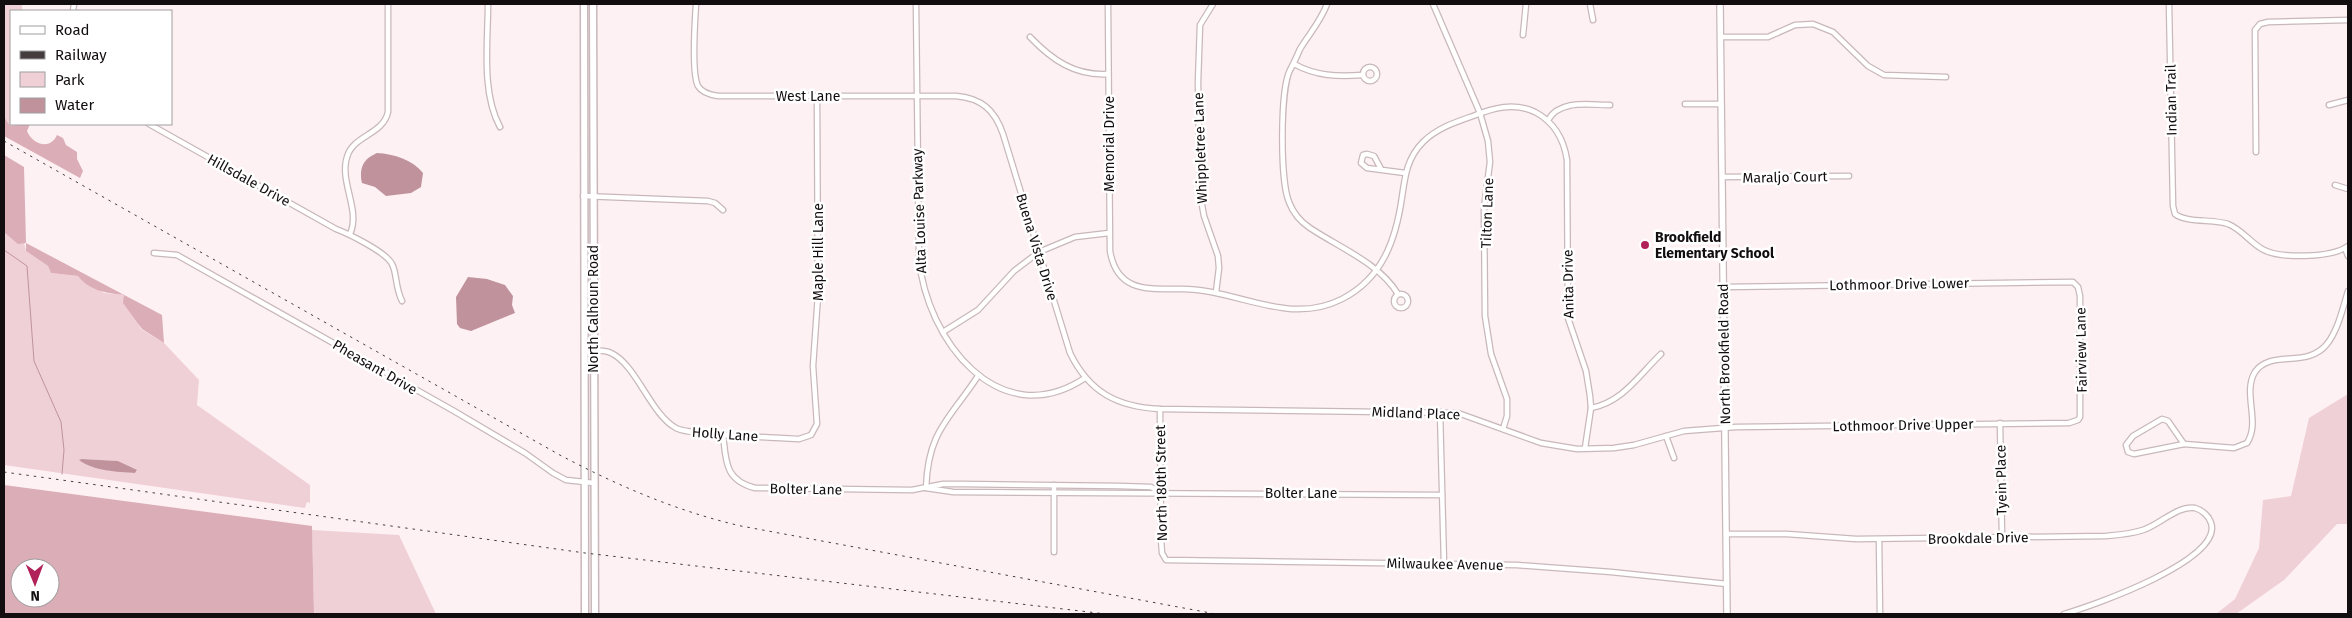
<svg xmlns="http://www.w3.org/2000/svg" width="2352" height="618" font-family="'Fira Sans',sans-serif">
<rect width="100%" height="100%" fill="#fef1f3"/>
<g fill="#f0d0d7" fill-rule="evenodd">
<polygon points="4,4 22,4 22,11 11,11 11,124 21,124 4,136"/>
<path d="M4 154 26 251 48 266 51 273 78 276 104 293 124 295 141 329 164 343 199 380 197 405 310 485V503L307 502 305 508 4 465ZM82 459 118 461 137 471 135 473 101 469Z"/>
<polygon points="2348,394 2348,524 2337,524 2284,580 2236,614 2216,614 2235,599 2259,548 2263,500 2291,496 2309,418"/>
<polygon points="312,530 399,535 436,614 314,614"/>
</g>
<g fill="#dbadb7" fill-rule="evenodd">
<path d="M4 117 10 126 30 124 27 131C32 144 50 151 57 135L63 138 66 145 77 152V159L83 171 80 178 4 136Z"/>
<path d="M4 155 24 167 26 243 162 315 164 343 142 329 123 303 124 295C106 293 90 291 78 276L51 273 48 266 26 251V243L18 244 4 232Z"/>
<path d="M4 485 312 526 314 614H4ZM20 568H50V598H20Z"/>
</g>
<g fill="#bf929c">
<path d="M377 153C394 154 413 160 423 173L421 187 411 193 386 196 375 187 362 183C359 168 363 159 377 153Z"/>
<polygon points="468,277 487,279 505,285 513,296 512,305 515,313 471,331 460,328 457,324 456,297"/>
<path d="M82 459 118 461 137 470 135 473C117 472 94 471 79 460Z"/>
</g>
<g fill="none" stroke-linecap="round" stroke-linejoin="round">
<polyline stroke="#bf929c" stroke-width="1" points="4,250 27,266 34,361 61,422 64,450 62,474"/>
<defs>
<g id="minor">
<path d="M488 4C488 42 481 92 500 127"/>
<path d="M696 4C695 21 691 72 698 86 702 93 711 95 718 96H956C981 98 995 110 1003 134L1070 353C1089 392 1117 407 1160 409L1458 413 1541 443 1577 449 1614 448 1634 445 1684 431 1736 427 2069 423 2078 420 2080 417V296L2078 287 2073 282 1723 287"/>
<path d="M916 4 919 258C926 339 999 435 1085 378"/>
<path d="M1108 4 1110 251C1117 292 1147 289 1180 289 1236 288 1287 327 1342 299 1383 278 1396 239 1402 197 1405 176 1407 158 1423 142 1437 128 1456 122 1473 116 1493 108 1514 102 1535 112 1554 122 1564 140 1567 160L1568 318 1586 371 1590 396 1591 408 1585 448"/>
<polyline points="1213,4 1200,25 1198,82 1200,194 1204,216 1218,256 1219,268 1216,292"/>
<path d="M1327 4C1321 21 1309 34 1300 49 1297 56 1294 63 1290 70 1280 90 1280 181 1289 202 1293 213 1301 222 1310 228 1340 248 1379 263 1398 294"/>
<polyline points="1433,4 1480,113 1488,141 1490,162 1484,208 1485,316 1491,354 1507,399 1507,416 1503,429"/>
<polyline points="1590,4 1593,20"/>
<path d="M2169 4 2173 206 2175 214C2186 223 2213 219 2228 224 2241 229 2250 242 2262 249 2279 259 2332 258 2348 246"/>
<polyline points="73,11 74,4"/>
<polyline points="1523,35 1526,4"/>
<path d="M1030 37C1052 60 1075 76 1108 74"/>
<polyline points="1721,37 1768,37 1795,25 1813,24 1833,32 1868,66 1884,75 1946,77"/>
<path d="M1294 64C1316 76 1338 77 1362 75"/>
<circle cx="1370" cy="74" r="7"/>
<polyline points="1685,104 1721,104"/>
<polyline points="2329,105 2348,100"/>
<path d="M1548 120C1560 99 1590 105 1610 105"/>
<path d="M149 124 336 229C349 234 386 252 392 264 397 273 395 287 402 301"/>
<polyline points="2256,152 2255,30 2260,24 2268,22 2348,20"/>
<polyline points="1381,169 1374,156 1367,154 1363,155 1361,163 1367,168 1405,173"/>
<polyline points="1722,177 1849,176"/>
<polyline points="2335,185 2348,189"/>
<polyline points="583,196 708,201 715,203 723,210"/>
<path d="M350 234C361 210 339 182 347 157 353 135 383 135 388 112V4"/>
<polyline points="2345,248 2348,256"/>
<polyline points="154,253 177,255 454,411 525,453 553,473 566,480 594,483"/>
<circle cx="1401" cy="301" r="7"/>
<polyline points="943,332 978,310 1014,271 1039,252 1075,237 1109,233"/>
<path d="M584 351C593 351 603 349 611 353 636 364 651 415 676 428 690 436 778 437 799 439L811 435 817 424 813 366 818 295 817 96"/>
<path d="M1591 408C1623 402 1639 375 1661 354"/>
<polyline points="1160,409 1161,539 1162,553 1166,560 1517,565 1611,572 1727,584"/>
<polyline points="1440,412 1444,564"/>
<polygon points="2162,419 2168,421 2184,444 2134,454 2128,452 2126,445 2133,436"/>
<polyline points="2000,423 2002,537"/>
<path d="M723 434C726 460 724 480 755 488L912 490 943 484H964L1119 486 1151 487 1160 492"/>
<polyline points="1666,436 1674,458"/>
<path d="M2184 444 2234 448 2247 443C2261 422 2242 393 2255 372 2270 349 2307 369 2327 344 2338 330 2343 308 2348 291"/>
<polyline points="926,488 953,492 1442,495"/>
<path d="M926 488C928 431 949 420 978 376"/>
<path d="M1726 534H1787L1856 539 2106 536C2119 535 2131 534 2143 530 2159 525 2178 505 2195 508 2202 510 2209 516 2211 523 2224 560 2092 606 2064 614"/>
<polyline points="1879,540 1880,614"/>
<polyline points="1054,552 1054,485"/>
</g>
<polyline id="tertiary" points="1720,4 1727,614"/>
<g id="secondary">
<polyline points="584,4 585,614"/>
<polyline points="593,4 595,614"/>
</g>
</defs>
<use href="#minor" stroke="#c8b8bb" stroke-width="7"/>
<use href="#tertiary" stroke="#c8b8bb" stroke-width="8"/>
<use href="#secondary" stroke="#c8b8bb" stroke-width="9"/>
<use href="#minor" stroke="#fff" stroke-width="4.5"/>
<use href="#tertiary" stroke="#fff" stroke-width="5.5"/>
<use href="#secondary" stroke="#fff" stroke-width="6"/>
<g stroke="#443d3e" stroke-width="1" stroke-dasharray="2.5 5" stroke-linecap="butt">
<path d="M4 141 558 454C616 485 676 511 741 526L1216 614"/>
<polyline points="4,472 585,553 1106,614"/>
</g>
</g>
<circle fill="#b1225a" stroke="#fff" stroke-width="2" cx="1645" cy="245" r="5"/>
<g text-anchor="middle" stroke-width="5" stroke-linejoin="round" paint-order="stroke">
<g font-size="14" fill="#120d0e" stroke="#fff">
<text x="808" y="101">West Lane</text>
<text transform="translate(2171 100) rotate(-91)" y="5">Indian Trail</text>
<text transform="translate(1109 144) rotate(-90)" y="5">Memorial Drive</text>
<text transform="translate(1200 148) rotate(-92)" y="5">Whippletree Lane</text>
<text transform="translate(1785 177) rotate(-1)" y="5">Maraljo Court</text>
<text transform="translate(249 180) rotate(29)" y="5">Hillsdale Drive</text>
<text transform="translate(919 211) rotate(-92)" y="5">Alta Louise Parkway</text>
<text transform="translate(1487 213) rotate(-88)" y="5">Tilton Lane</text>
<text transform="translate(1037 247) rotate(73)" y="5">Buena Vista Drive</text>
<text transform="translate(818 252) rotate(-90)" y="5">Maple Hill Lane</text>
<text transform="translate(1568 284) rotate(-91)" y="5">Anita Drive</text>
<text transform="translate(1899 284) rotate(-1)" y="5">Lothmoor Drive Lower</text>
<text transform="translate(593 309) rotate(-90)" y="5">North Calhoun Road</text>
<text transform="translate(2081 350) rotate(-91)" y="5">Fairview Lane</text>
<text transform="translate(1724 354) rotate(-91)" y="5">North Brookfield Road</text>
<text transform="translate(375 367) rotate(30)" y="5">Pheasant Drive</text>
<text transform="translate(1416 413) rotate(2)" y="5">Midland Place</text>
<text transform="translate(1903 425) rotate(-1)" y="5">Lothmoor Drive Upper</text>
<text transform="translate(725 434) rotate(4)" y="5">Holly Lane</text>
<text transform="translate(2001 480) rotate(-91)" y="5">Tyein Place</text>
<text transform="translate(1161 483) rotate(-91)" y="5">North 180th Street</text>
<text transform="translate(806 489) rotate(1)" y="5">Bolter Lane</text>
<text x="1301" y="498">Bolter Lane</text>
<text transform="translate(1978 538) rotate(-1)" y="5">Brookdale Drive</text>
<text transform="translate(1445 564) rotate(1)" y="5">Milwaukee Avenue</text>
</g>
<g font-size="14" font-weight="bold" fill="#120d0e" stroke="#fff" text-anchor="start">
<text x="1655" y="242">Brookfield<tspan x="1655" dy="16">Elementary School</tspan></text>
</g>
</g>
<rect width="2352" height="618" fill="none" stroke="#120d0e" stroke-width="10"/>
<rect x="10" y="10" width="162" height="115" fill="#ffffff" stroke="#a09e9f"/>
<rect x="20" y="26" width="25" height="8" fill="#ffffff" stroke="#a09e9f"/>
<text x="55" y="35" font-size="15" fill="#120d0e">Road</text>
<rect x="20" y="51" width="25" height="8" fill="#443d3e" stroke="#a09e9f"/>
<text x="55" y="60" font-size="15" fill="#120d0e">Railway</text>
<rect x="20" y="72" width="25" height="15" fill="#f0d0d7" stroke="#a09e9f"/>
<text x="55" y="85" font-size="15" fill="#120d0e">Park</text>
<rect x="20" y="98" width="25" height="15" fill="#bf929c" stroke="#a09e9f"/>
<text x="55" y="110" font-size="15" fill="#120d0e">Water</text>
<g transform="translate(35 583) rotate(179)"><circle r="24" fill="#ffffff" stroke="#a09e9f"/>
<path d="M0-4L9 19L0 12L-9 19Z" fill="#b1225a"/>
<text y="-8" font-size="14" font-weight="bold" text-anchor="middle" fill="#120d0e">N</text>
</g>
</svg>
